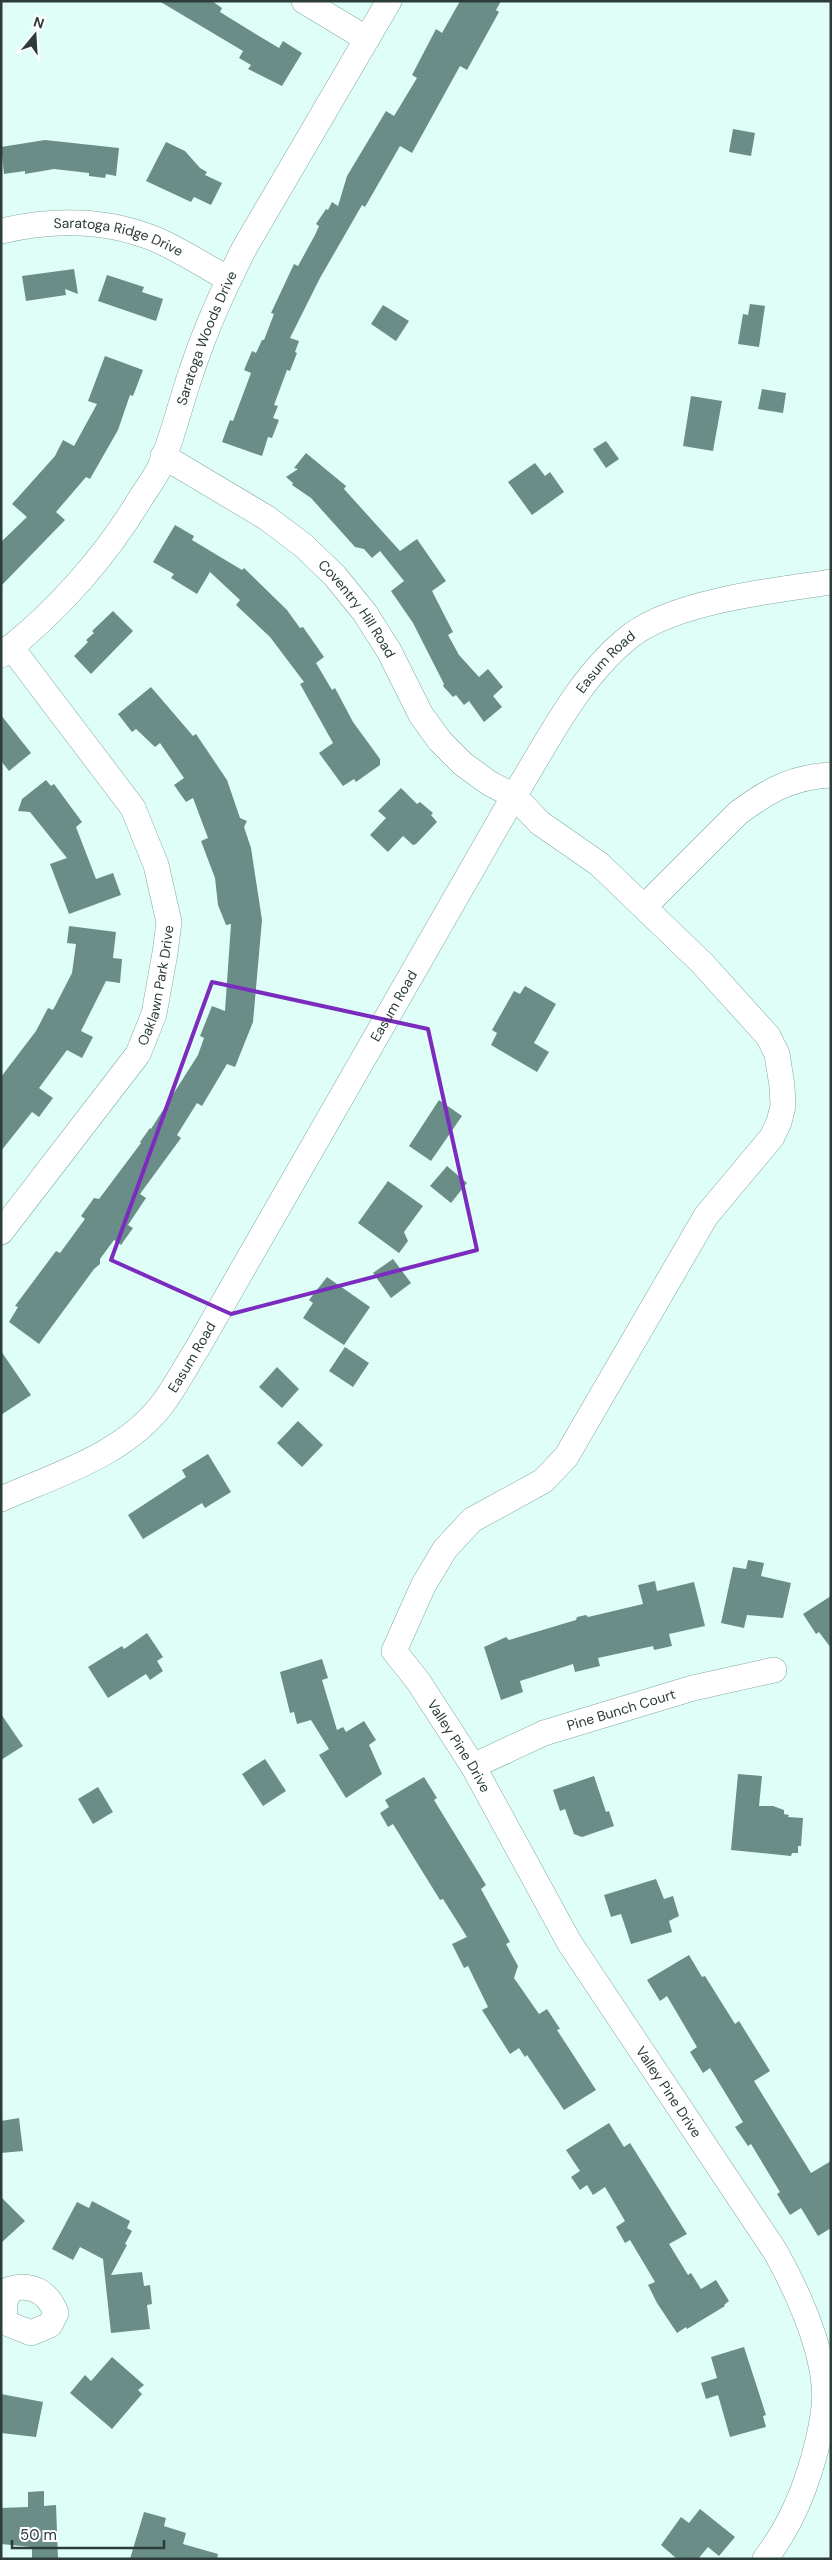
<svg xmlns="http://www.w3.org/2000/svg" width="832" height="2560" font-family="'DM Sans',sans-serif">
<rect width="100%" height="100%" fill="#dffef8"/>
<g fill="#6a8e87">
<polygon points="159,1 212,1 222,8 220,12 254,33 279,48 283,41 302,53 282,86 248,69 251,65 239,58 243,51"/>
<polygon points="460,1 501,1 496,10 499,12 467,70 460,66 412,153 400,146 365,207 362,205 320,278 290,338 299,341 295,352 297,353 290,371 287,370 274,405 278,406 273,418 279,420 272,438 268,437 262,456 222,442 230,420 233,421 251,373 244,370 252,351 256,353 262,340 264,340 274,314 271,313 294,264 298,266 315,235 319,226 316,224 326,209 328,210 332,202 338,206 347,176 386,111 394,116 417,78 412,75 436,29 442,33"/>
<polygon points="733,129 755,133 751,156 729,152"/>
<polygon points="45,140 119,148 116,176 106,174 105,178 89,176 89,173 54,169 25,174 25,171 4,174 1,147"/>
<polygon points="166,142 185,151 200,168 207,172 205,175 222,183 211,205 194,197 191,202 146,181"/>
<polygon points="74,269 78,294 65,289 66,295 26,301 22,276"/>
<polygon points="107,275 144,287 142,292 163,299 156,321 98,301"/>
<polygon points="750,304 765,306 759,347 738,344 743,314 748,315"/>
<polygon points="383,305 409,321 396,341 371,324"/>
<polygon points="105,356 143,370 133,396 130,395 118,430 90,479 86,477 56,512 65,520 1,586 1,542 27,517 12,504 55,456 63,440 74,446 97,404 88,401"/>
<polygon points="762,389 786,393 783,413 758,409"/>
<polygon points="691,396 722,401 713,451 683,446"/>
<polygon points="606,441 619,459 606,468 593,449"/>
<polygon points="306,453 346,486 344,489 400,551 417,539 446,581 432,591 453,632 448,635 459,655 479,677 488,669 503,687 493,696 502,707 484,722 469,701 464,705 456,695 453,697 443,686 444,684 413,623 391,591 404,581 380,551 372,558 364,549 355,547 311,498 292,485 293,483 286,477 298,469 294,468"/>
<polygon points="535,463 545,476 550,472 564,492 532,515 508,482"/>
<polygon points="175,525 194,536 192,540 242,570 244,568 287,610 300,628 303,627 324,657 316,663 332,690 335,688 353,722 380,759 380,765 356,782 354,779 343,786 319,753 333,743 300,684 304,682 270,637 236,605 240,600 210,572 197,594 171,578 174,574 153,562"/>
<polygon points="113,611 133,631 91,674 74,656 88,642 86,640 94,633 92,631"/>
<polygon points="151,687 193,736 196,734 227,780 240,818 247,821 244,827 251,848 262,920 253,1022 235,1067 227,1064 202,1106 197,1103 177,1135 181,1138 140,1194 146,1198 128,1225 133,1228 121,1245 114,1240 100,1259 100,1264 94,1269 39,1344 9,1322 18,1307 15,1306 56,1251 60,1253 85,1219 81,1216 94,1198 99,1199 141,1143 140,1142 150,1128 151,1129 198,1055 204,1038 200,1036 212,1006 225,1011 231,924 226,925 218,905 215,878 201,841 208,838 193,798 186,802 174,785 184,778 160,743 155,747 136,729 132,732 118,714"/>
<polygon points="1,715 31,753 9,771 1,761"/>
<polygon points="46,780 51,786 54,784 82,822 76,827 96,879 113,873 121,895 69,914 50,864 67,858 30,812 18,811 22,799"/>
<polygon points="401,788 417,804 420,802 433,813 431,815 437,822 416,844 413,845 403,836 388,852 370,835 386,818 378,811"/>
<polygon points="69,926 116,932 113,958 122,959 120,983 106,981 81,1031 93,1037 82,1058 67,1050 39,1088 53,1098 39,1117 32,1112 1,1151 1,1077 36,1031 48,1008 53,1010 72,973 76,944 67,943"/>
<polygon points="525,986 556,1004 534,1043 549,1052 537,1072 491,1045 497,1033 492,1030 514,991 520,994"/>
<polygon points="439,1100 462,1116 431,1161 409,1146"/>
<polygon points="447,1166 467,1183 451,1203 430,1186"/>
<polygon points="388,1181 423,1206 404,1232 408,1241 399,1253 358,1223"/>
<polygon points="393,1259 411,1283 391,1298 373,1273"/>
<polygon points="327,1277 370,1307 344,1345 303,1318 313,1303 309,1300"/>
<polygon points="345,1347 369,1363 353,1387 329,1371"/>
<polygon points="1,1351 31,1395 1,1415"/>
<polygon points="277,1367 299,1389 282,1408 259,1387"/>
<polygon points="298,1421 323,1445 302,1467 277,1443"/>
<polygon points="208,1454 231,1492 205,1508 202,1503 143,1539 128,1515 186,1477 182,1470"/>
<polygon points="748,1560 764,1563 761,1576 791,1583 783,1618 747,1615 744,1628 721,1623 733,1567 746,1569"/>
<polygon points="655,1581 657,1591 694,1582 705,1626 669,1634 672,1646 654,1650 653,1646 598,1658 600,1666 575,1672 573,1664 520,1681 523,1692 501,1700 484,1647 506,1637 509,1640 576,1620 577,1617 586,1615 588,1617 643,1604 638,1585"/>
<polygon points="831,1596 831,1648 819,1632 816,1634 803,1614"/>
<polygon points="147,1633 163,1657 157,1661 163,1671 150,1680 146,1674 108,1698 88,1667 122,1646 124,1649"/>
<polygon points="322,1659 328,1678 322,1680 337,1730 343,1727 346,1732 364,1721 376,1740 369,1745 382,1774 346,1798 319,1755 329,1749 311,1720 297,1724 294,1712 290,1713 280,1672"/>
<polygon points="1,1714 23,1746 1,1760"/>
<polygon points="265,1759 286,1791 263,1806 242,1774"/>
<polygon points="738,1774 762,1776 759,1806 773,1806 784,1810 784,1814 789,1815 788,1817 803,1818 801,1846 798,1846 798,1853 792,1853 791,1856 731,1850"/>
<polygon points="594,1776 606,1812 609,1811 614,1826 582,1837 574,1834 565,1809 560,1811 553,1790"/>
<polygon points="424,1777 437,1798 434,1800 486,1885 481,1889 510,1942 506,1944 518,1966 514,1978 539,2014 547,2009 560,2029 557,2030 596,2090 564,2110 527,2055 525,2057 519,2048 510,2054 482,2010 488,2007 468,1966 464,1968 452,1944 467,1937 443,1899 440,1900 393,1824 388,1827 380,1813 389,1807 385,1800"/>
<polygon points="98,1787 113,1812 93,1824 78,1799"/>
<polygon points="656,1879 664,1899 673,1896 679,1916 669,1921 672,1932 631,1944 621,1914 611,1917 604,1895"/>
<polygon points="689,1955 702,1977 705,1976 735,2024 739,2021 770,2071 754,2081 811,2173 831,2161 831,2228 818,2236 801,2208 790,2215 777,2194 780,2192 751,2144 748,2146 735,2127 743,2122 710,2068 703,2073 690,2052 697,2047 667,1996 660,2001 647,1980"/>
<polygon points="19,2118 23,2151 1,2153 1,2121"/>
<polygon points="609,2123 624,2147 630,2143 687,2234 669,2244 688,2275 691,2273 701,2289 716,2280 729,2301 724,2305 725,2306 687,2329 686,2327 677,2333 657,2303 648,2285 655,2282 630,2240 625,2243 616,2227 625,2221 605,2187 593,2195 587,2185 580,2190 571,2177 580,2171 566,2150"/>
<polygon points="1,2197 25,2221 1,2243"/>
<polygon points="92,2201 130,2221 127,2228 132,2231 125,2244 127,2245 111,2275 142,2272 144,2286 150,2285 152,2304 147,2305 150,2329 111,2333 103,2259 80,2247 73,2260 52,2249 77,2202 89,2208"/>
<polygon points="744,2347 766,2415 763,2416 766,2427 730,2437 718,2395 706,2399 701,2383 717,2378 711,2357"/>
<polygon points="112,2357 144,2385 138,2390 142,2394 112,2429 70,2393 85,2375 91,2381"/>
<polygon points="1,2394 43,2402 36,2437 1,2433"/>
<polygon points="44,2491 44,2506 56,2505 58,2559 32,2559 32,2547 1,2544 1,2508 28,2507 28,2492"/>
<polygon points="700,2509 735,2537 719,2556 708,2547 698,2559 677,2559 661,2545 681,2517 689,2523"/>
<polygon points="144,2512 166,2518 164,2526 186,2533 183,2544 218,2554 217,2559 130,2559"/>
</g>
<g fill="none" stroke-linecap="round" stroke-linejoin="round">
<defs>
<g id="minor">
<polyline points="304,1 367,39"/>
<path id="s1" d="M1 231C52 219 106 219 155 239 181 250 204 266 229 279"/>
<path id="s2" d="M163 456 267 518 304 546 335 576 365 613 389 651 421 715 440 741 463 764 489 783 514 796 540 823 599 864 702 963 768 1036 777 1054 782 1086 783 1106 779 1122 772 1137 706 1216 566 1457 543 1481 472 1520 445 1549 423 1586 394 1651 418 1681 473 1766 569 1942 775 2251C798 2292 829 2359 824 2407 822 2428 816 2450 810 2470 800 2502 786 2532 765 2559"/>
<path id="s3" d="M1 655C57 612 106 556 142 496 148 487 155 477 160 467 173 437 180 404 191 373 205 330 224 288 245 247L389 1"/>
<path d="M644 907 738 813C769 790 792 777 831 775"/>
<path id="s4" d="M1 1232 138 1054 154 1014 165 953 169 922 156 865 133 808 11 647"/>
<path id="s5" d="M1 1499C58 1474 126 1454 164 1402 176 1385 187 1365 198 1347L514 796C548 741 580 674 633 634 679 601 775 590 831 582"/>
<path id="s6" d="M473 1766 544 1733 693 1688 774 1670"/>
<path d="M1 2321 31 2333 50 2325 56 2313C48 2292 32 2283 10 2289L5 2302 4 2322"/>
</g>
</defs>
<use href="#minor" stroke="#83a8a1" stroke-width="26"/>
<use href="#minor" stroke="#fff" stroke-width="25"/>
</g>
<path fill="none" stroke="#7b2cbf" stroke-width="4" stroke-linejoin="round" d="M212 982 428 1029 477 1250 231 1314 111 1260Z"/>
<g text-anchor="middle" stroke-width="4.5" stroke-linejoin="round" paint-order="stroke">
<g font-size="14" fill="#2c3c39" stroke="#fff">
<text dy="5" stroke="none"><textPath href="#s1" startOffset="120">Saratoga Ridge Drive</textPath></text>
<text dy="5" stroke="none"><textPath href="#s3" startOffset="385">Saratoga Woods Drive</textPath></text>
<text dy="5" stroke="none"><textPath href="#s2" startOffset="250">Coventry Hill Road</textPath></text>
<text dy="5" stroke="none"><textPath href="#s5" startOffset="1055">Easum Road</textPath></text>
<text dy="5" stroke="none"><textPath href="#s4" startOffset="296">Oaklawn Park Drive</textPath></text>
<text dy="5" stroke="none"><textPath href="#s5" startOffset="650">Easum Road</textPath></text>
<text dy="5" stroke="none"><textPath href="#s5" startOffset="245">Easum Road</textPath></text>
<text dy="5" stroke="none"><textPath href="#s6" startOffset="159">Pine Bunch Court</textPath></text>
<text dy="5" stroke="none"><textPath href="#s2" startOffset="1721">Valley Pine Drive</textPath></text>
<text dy="5" stroke="none"><textPath href="#s2" startOffset="2126">Valley Pine Drive</textPath></text>
</g>
</g>
<rect width="832" height="2560" fill="none" stroke="#2c3c39" stroke-width="5"/>
<g transform="translate(35 35) rotate(18)" stroke="#ffffff" stroke-width="4" paint-order="stroke">
<path d="M0-4L9 19L0 12L-9 19Z" fill="#2c3c39"/>
<text y="-8" font-size="14" font-weight="bold" text-anchor="middle" fill="#2c3c39">N</text>
</g>
<path d="M12 2540v8h152v-8" fill="none" stroke="#2c3c39" stroke-width="2.5"/>
<text x="20" y="2540" font-size="15" fill="#2c3c39" stroke="#ffffff" stroke-width="4" paint-order="stroke">50 m</text>
</svg>
